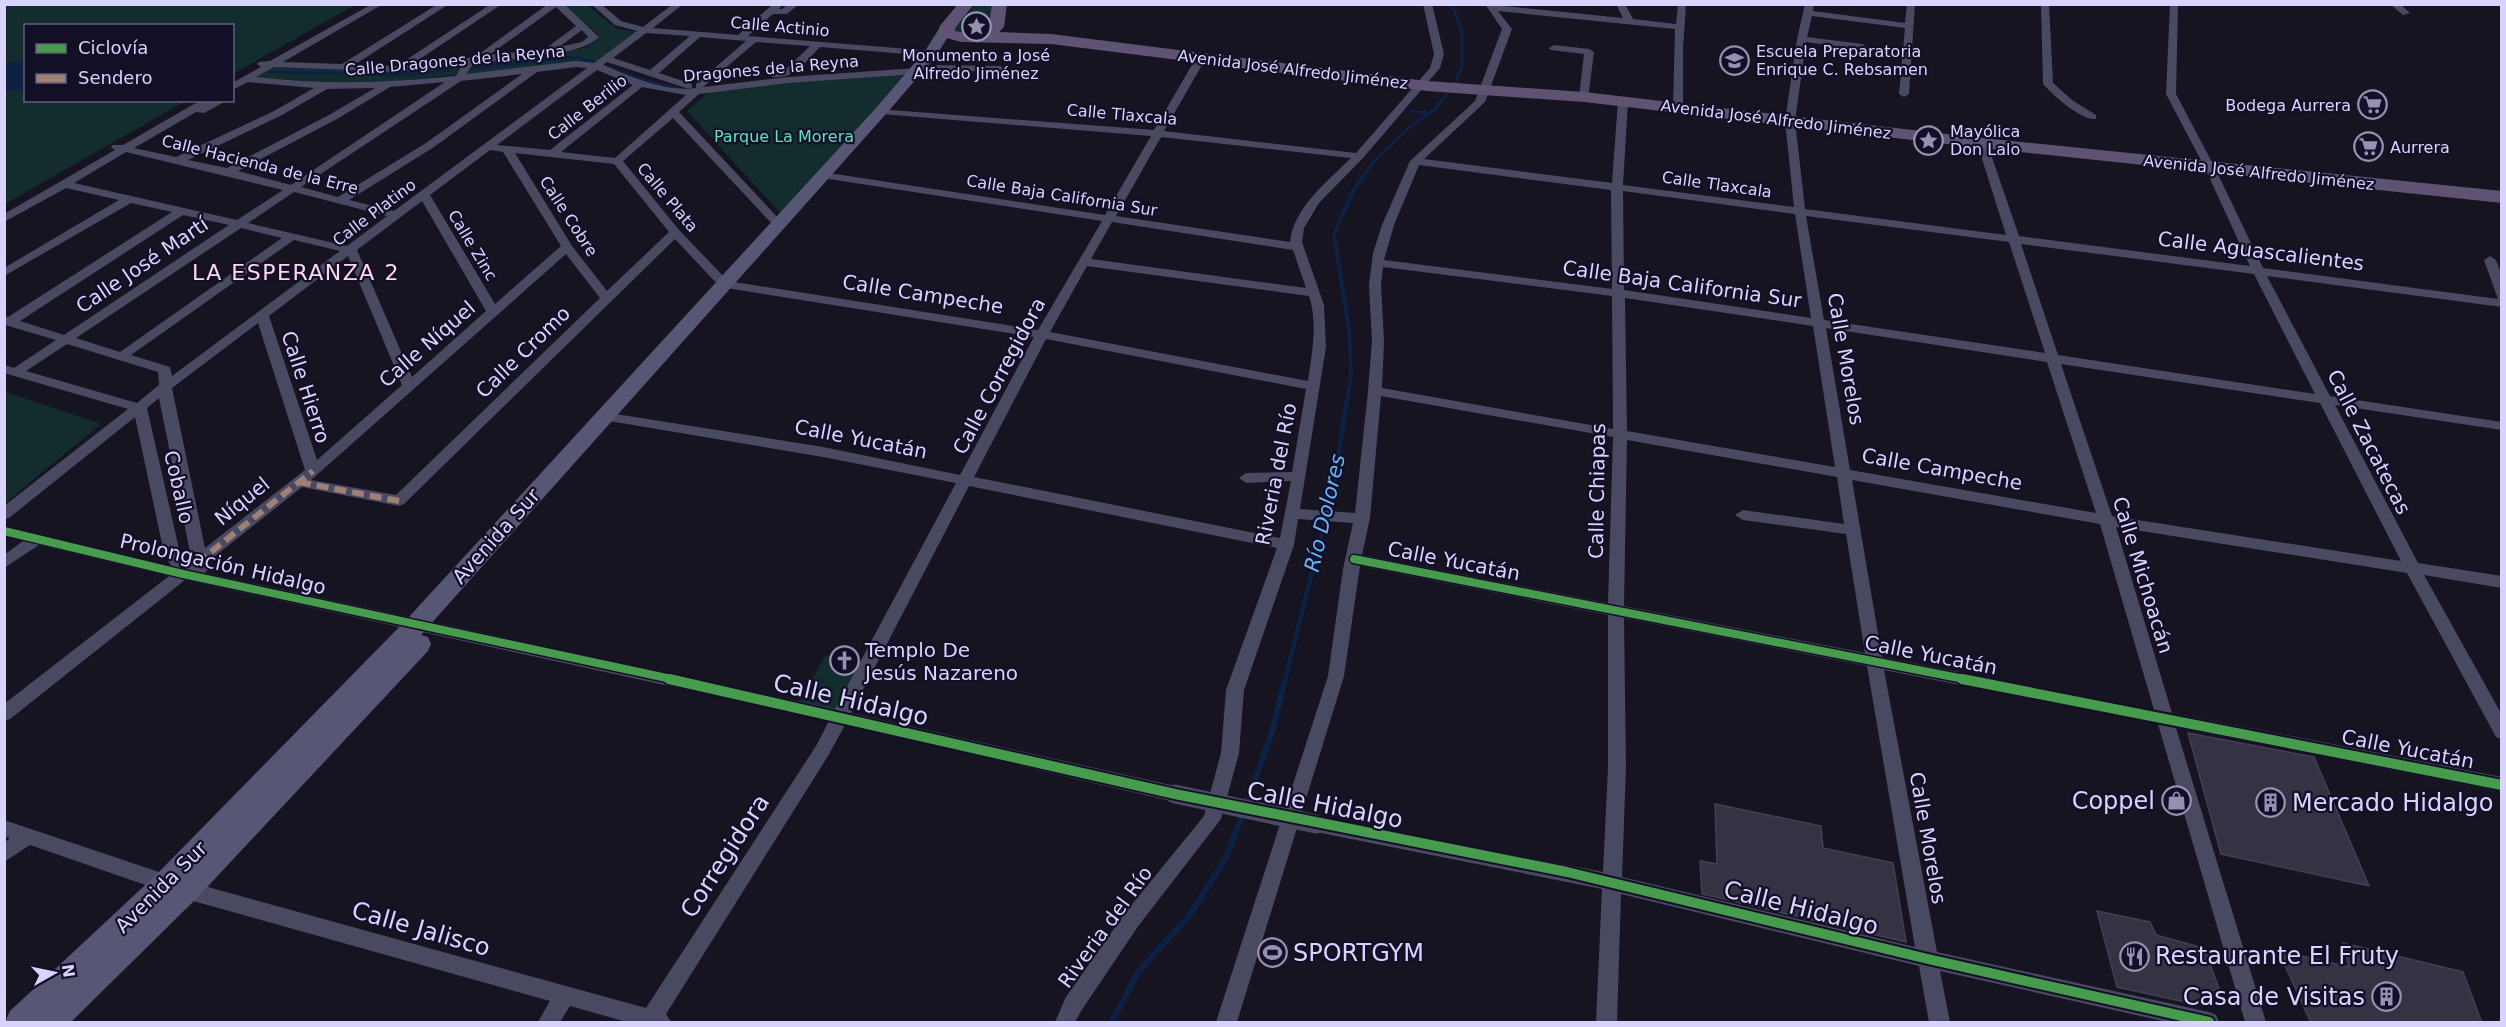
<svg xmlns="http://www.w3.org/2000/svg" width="2506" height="1027" font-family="'DejaVu Sans',sans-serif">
<rect width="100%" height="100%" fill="#161421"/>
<g fill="#132c2d">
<polygon points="5,5 355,5 233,74 232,26 26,26 26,100 186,101 5,204"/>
<path d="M564 5H587L617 29 639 32 595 64 577 62 389 82 325 84 254 78 272 67 393 72 569 51C580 49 591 47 599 38L598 34Z"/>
<polygon points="975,5 998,5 991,29 961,34 955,31 955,26"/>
<polygon points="916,71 784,217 687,111 709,91 788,80"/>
<polygon points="5,392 101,424 5,503 4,392"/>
<polygon points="826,655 869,662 840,717 796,708"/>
</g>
<polygon fill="#0d2144" points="25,61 25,94 18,90 5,92 5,66 10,62"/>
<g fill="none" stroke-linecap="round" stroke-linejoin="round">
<g stroke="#0d2144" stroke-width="3">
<polyline points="472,68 577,57 647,81 680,89"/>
<polyline points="269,72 399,75 450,70"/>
<polyline points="1410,111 1431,113"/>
<polyline points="1361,179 1374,161 1408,129 1435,109 1456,82 1462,66 1462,31 1452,4"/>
</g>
<polyline stroke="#0d2144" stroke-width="4" points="1347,402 1351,374 1349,330 1334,234 1353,191 1362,178"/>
<polyline stroke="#0d2144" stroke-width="4.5" points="1285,680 1334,484 1347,400"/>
<g stroke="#0d2144" stroke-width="6">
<polyline points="1246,805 1272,732 1285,679"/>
<polyline points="1112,1022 1138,972 1189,916 1226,858 1243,813"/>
</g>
</g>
<g fill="#343243" stroke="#433f54" stroke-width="1.5">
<polygon points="2188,733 2314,757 2369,886 2221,854"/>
<polygon points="1715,804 1821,826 1823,848 1893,863 1906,942 1702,894 1700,861 1717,864"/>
<polygon points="2097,911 2150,922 2156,935 2204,948 2220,991 2207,990 2212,1005 2194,1004 2117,987"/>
<polygon points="2343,943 2463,972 2482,1023 2311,1023 2278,950 2349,967"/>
</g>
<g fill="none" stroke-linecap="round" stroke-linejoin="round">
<g fill="#4a4962" fill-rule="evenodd">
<path d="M372 4H383L283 62 342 64 438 4H449L354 65 397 66 491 4H502L411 65 475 57 548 4H564L599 37C579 58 504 59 474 63L466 74 576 61 594 63 637 31 615 25 591 4H601L621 21 643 27 673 4H683L653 28 738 35 773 4H783L779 9H782L789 4H799L787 14H773L748 36 934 51V55L931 56 820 47C806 61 794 80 772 77V73L784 71 810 46 756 42 703 87 788 77 916 68 921 71 916 74 788 83 699 94 679 112 782 222V226H774L673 118 623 161 679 230 728 281 1038 330 1102 221 822 178 817 175 822 172 1105 215 1151 136 881 114 877 113V109L1154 130 1196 58 1201 55 1206 58 1164 131 1356 153 1430 68 1434 54 1423 4H1432L1444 54 1440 68 1363 158 1319 203 1304 228 1302 242 1324 305 1326 347 1300 509 1355 513 1368 391 1372 341 1369 285 1373 253 1382 225 1410 161 1475 101 1502 29 1485 4 1623 18 1616 4H1625L1633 19 1676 24 1678 4H1686L1683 49V108L1678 111 1673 108 1675 29 1498 11 1512 29 1485 102 1424 159 1612 183 1618 101 1623 98 1628 101 1623 185 1794 207 1785 121 1797 39 1805 4H1814L1813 11 1905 23 1907 4H1915L1909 94 1904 97 1899 94 1905 28 1812 16 1807 37 1862 44 1867 47 1862 50 1806 42 1795 121 1805 209 2006 235 1977 143 1982 140 1987 143 2019 236 2250 266 2204 166 2166 94 2170 4H2178L2176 94 2214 166 2263 268 2498 299 2484 260 2490 256 2496 260 2502 276V307L2267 276 2330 396 2502 422V430L2335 405 2418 563 2502 576V588L2424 575 2502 715V739L2496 737 2407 573 2116 527 2172 713 2502 777V792L2176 728 2266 1022H2245L2158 724 1884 670 1937 952 2209 1012 2216 1015 2219 1022H2167L1940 971 1950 1022H1929L1919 966 1621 894 1617 1022H1596L1602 889 1316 832 1309 830 1307 824 1309 818 1316 816 1603 872 1608 767V615L1360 566 1344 676 1237 1022H1216L1328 676 1343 569 1353 523 1298 519 1294 545 1244 690 1239 753 1221 819 1139 925 1081 1011 1075 1022H1055L1066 997 1125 913 1204 816 1221 753 1226 690 1277 548 969 486 851 713 1175 786 1182 789 1184 794 1182 799 1175 802 845 725 828 756 666 1014 671 1022H627L570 1006 560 1022H538L550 1001 186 899 30 845 4 862V843L10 838 4 836V820L186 881 646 1008 816 746 829 721 185 580 10 719 4 721V704L169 576 39 545 4 568V555L23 541 4 536V526L171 566 164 553 135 417 9 518 4 519V506L128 409 4 373V365L14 368 56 340 5 325 4 316 8 317 172 212 131 203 4 276V268L119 200 66 188 4 222V214L115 150 111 147 112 145H123L201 100H228L204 113 196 112 134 148 176 157 274 111 314 88 248 82 232 90V83L261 67 257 64 259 62 270 61ZM556 7 576 26 545 49 489 55ZM582 30 588 37 582 42 559 47ZM646 33 690 36 650 70 613 58ZM700 37 746 41 696 84V88C664 92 632 77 603 65L607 62 686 88H692V84L659 73ZM463 64 456 76C389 83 323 85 256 77L274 67 397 72ZM576 67 587 68 394 211 349 200 434 147 537 72ZM597 70 633 85 550 150 497 145ZM522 74 426 143 338 197 301 187 461 81ZM445 82 291 185 238 171 337 119 390 87ZM642 87 686 95 615 158 561 152ZM375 88 329 115 227 168 188 160 282 115 327 89ZM1161 137 1351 158C1327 182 1294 207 1290 242L1116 216ZM490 150 503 152 561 246 495 304 430 195ZM126 152 283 190 237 220 74 183ZM515 153 614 164 669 232 607 291 572 246ZM1419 165 1611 190 1612 289 1384 260 1394 225ZM1623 191 1795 214 1811 318 1624 290ZM294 192 387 216 347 246 248 223ZM422 201 486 311 412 377 357 250ZM183 215 229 225 64 335 20 321ZM1806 216 2009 242 2045 353 1824 320ZM1112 222 1293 250 1306 288 1091 259ZM241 228 282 238 120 352 76 338ZM675 239 720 287 1034 337 960 475 823 447 603 412 596 416 603 420 823 457 956 483 835 709 205 573 208 569 205 564 302 487 399 506 404 504ZM294 240 340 251 172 376 170 367 131 355ZM2021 244 2254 274 2315 394 2058 355ZM566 254 600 298 396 495 311 480ZM348 256 402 385 317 460 269 316ZM1087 266 1309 296C1318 323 1312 353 1308 381L1050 332ZM1383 267 1612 296 1613 429 1382 388 1384 341 1381 285ZM1625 298 1813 326 1835 467 1627 431ZM258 323 305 470 205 548 172 388ZM1826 328 2047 362 2096 513 1850 470ZM1046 339 1306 389 1292 472 1246 473 1239 478 1246 483 1291 481 1280 538 974 477ZM67 344 158 372 159 385 137 403 26 371ZM2061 364 2320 403 2401 561 2112 516ZM1381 396 1613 437 1608 603 1362 555 1370 518ZM159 398 190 552 189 560 185 563 180 553 147 408ZM1627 440 1837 477 1844 524 1743 510 1735 515 1743 520 1846 534 1865 653 1624 606ZM1852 480 2100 524 2154 710 1882 657ZM1624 618 1867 666 1915 947 1622 877 1626 767Z"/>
<path d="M2041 4H2049L2053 83 2072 100 2096 115V119C2081 121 2053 95 2043 84Z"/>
<polygon points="2390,4 2400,4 2410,13 2403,15"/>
<polygon points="1554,45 1589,49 1594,52 1588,99 1579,97 1584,54 1551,50 1549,48"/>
<polygon points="931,65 1000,66 1005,69 1000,72 928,70 928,66"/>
</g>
<polygon fill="#575674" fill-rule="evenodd" points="947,23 954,27 936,56 886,114 421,635 428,637 431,644 428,651 196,899 71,1022 5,1022 10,1011 156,875 407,619 876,108 925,51 942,24"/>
<path fill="#5e5373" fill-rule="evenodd" d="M958 4H974L955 28V31C968 34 978 32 989 25L992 4H1007L1004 27 999 32 1051 34 1427 81 1584 92 1982 138 2502 191V203L1982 148 1584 102 1427 91 1051 44 961 42 943 37 939 27Z"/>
<polyline stroke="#4a4962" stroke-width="19" points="1175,794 1316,824"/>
<g stroke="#9e8076" stroke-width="6" stroke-dasharray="12 6" stroke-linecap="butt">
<polyline points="299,482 399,501"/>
<polyline points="197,563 313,471"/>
</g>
<defs>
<g id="cycleway-far1">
<polyline points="4,531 183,574 676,680"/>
<polyline points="1354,559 1969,680"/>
</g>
<g id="cycleway">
<polyline points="669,679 1175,794 1567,872 1928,959 2209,1022"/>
<polyline points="1962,679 2502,785"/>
</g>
</defs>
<use href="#cycleway-far1" stroke="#130f26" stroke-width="11"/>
<use href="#cycleway" stroke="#130f26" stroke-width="14"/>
<use href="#cycleway-far1" stroke="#469c4c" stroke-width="8"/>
<use href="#cycleway" stroke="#469c4c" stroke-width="10"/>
</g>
<defs>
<symbol id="sight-ring" viewBox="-11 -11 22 22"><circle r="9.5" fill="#130f26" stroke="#9591b1" stroke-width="1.5"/><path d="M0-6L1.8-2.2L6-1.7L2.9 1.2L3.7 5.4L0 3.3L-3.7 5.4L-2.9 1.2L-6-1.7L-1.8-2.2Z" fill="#9591b1"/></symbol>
<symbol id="school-ring" viewBox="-11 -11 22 22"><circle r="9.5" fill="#130f26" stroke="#9591b1" stroke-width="1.5"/><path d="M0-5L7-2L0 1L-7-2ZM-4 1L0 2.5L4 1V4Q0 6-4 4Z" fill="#9591b1"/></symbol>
<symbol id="supermarket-ring" viewBox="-11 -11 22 22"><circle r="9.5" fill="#130f26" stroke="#9591b1" stroke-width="1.5"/><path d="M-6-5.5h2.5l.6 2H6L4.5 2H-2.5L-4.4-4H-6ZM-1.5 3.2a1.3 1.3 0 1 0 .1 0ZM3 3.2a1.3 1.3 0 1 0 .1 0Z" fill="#9591b1"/></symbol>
<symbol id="church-ring" viewBox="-11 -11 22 22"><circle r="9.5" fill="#130f26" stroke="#9591b1" stroke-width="1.5"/><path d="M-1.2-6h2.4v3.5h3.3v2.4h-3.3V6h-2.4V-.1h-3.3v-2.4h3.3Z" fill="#9591b1"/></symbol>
<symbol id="shop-ring" viewBox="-11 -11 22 22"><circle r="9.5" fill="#130f26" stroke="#9591b1" stroke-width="1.5"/><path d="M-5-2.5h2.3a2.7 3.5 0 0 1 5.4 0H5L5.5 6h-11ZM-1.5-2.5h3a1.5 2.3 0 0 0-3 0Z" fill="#9591b1"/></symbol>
<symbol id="building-ring" viewBox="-11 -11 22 22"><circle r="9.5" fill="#130f26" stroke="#9591b1" stroke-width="1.5"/><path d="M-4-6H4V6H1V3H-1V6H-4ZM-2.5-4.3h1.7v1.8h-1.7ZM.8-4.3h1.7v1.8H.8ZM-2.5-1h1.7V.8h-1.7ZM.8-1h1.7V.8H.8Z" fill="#9591b1"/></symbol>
<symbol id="stadium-ring" viewBox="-11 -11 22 22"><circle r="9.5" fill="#130f26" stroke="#9591b1" stroke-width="1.5"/><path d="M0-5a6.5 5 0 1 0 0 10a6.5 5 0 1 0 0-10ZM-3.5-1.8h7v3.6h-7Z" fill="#9591b1"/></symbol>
<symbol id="restaurant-ring" viewBox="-11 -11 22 22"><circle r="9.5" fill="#130f26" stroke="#9591b1" stroke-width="1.5"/><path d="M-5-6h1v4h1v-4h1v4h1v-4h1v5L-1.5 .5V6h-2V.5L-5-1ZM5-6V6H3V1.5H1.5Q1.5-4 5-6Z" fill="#9591b1"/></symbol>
</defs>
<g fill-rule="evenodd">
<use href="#sight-ring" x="960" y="10" width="33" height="33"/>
<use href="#school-ring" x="1718" y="44" width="33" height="33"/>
<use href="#supermarket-ring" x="2356" y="88" width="33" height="33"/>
<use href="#sight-ring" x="1912" y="124" width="33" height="33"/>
<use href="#supermarket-ring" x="2352" y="130" width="33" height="33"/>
<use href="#church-ring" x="828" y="644" width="33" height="33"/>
<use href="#shop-ring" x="2160" y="784" width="33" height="33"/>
<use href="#building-ring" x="2254" y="786" width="33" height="33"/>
<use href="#stadium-ring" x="1256" y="936" width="33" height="33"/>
<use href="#restaurant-ring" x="2118" y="940" width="33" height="33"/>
<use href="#building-ring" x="2370" y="980" width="33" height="33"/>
</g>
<g text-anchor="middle" stroke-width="4.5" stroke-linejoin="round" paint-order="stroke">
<g font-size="16" fill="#d9d4ff" stroke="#130f26">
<text transform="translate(780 26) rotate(5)" y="6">Calle Actinio</text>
<text transform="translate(455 60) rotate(-5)" y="6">Calle Dragones de la Reyna</text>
<text transform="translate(771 68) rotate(-5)" y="6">Dragones de la Reyna</text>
<text transform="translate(1293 69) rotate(7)" y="6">Avenida José Alfredo Jiménez</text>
<text transform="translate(587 107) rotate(-38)" y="6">Calle Berilio</text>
<text transform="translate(1122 114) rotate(5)" y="6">Calle Tlaxcala</text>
<text transform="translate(1776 119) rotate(7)" y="6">Avenida José Alfredo Jiménez</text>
<text transform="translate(260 164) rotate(14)" y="6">Calle Hacienda de la Erre</text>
<text transform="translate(2259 172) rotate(6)" y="6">Avenida José Alfredo Jiménez</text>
<text transform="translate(1717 184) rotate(8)" y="6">Calle Tlaxcala</text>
<text transform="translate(1062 195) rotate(9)" y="6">Calle Baja California Sur</text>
<text transform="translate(668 197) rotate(50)" y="6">Calle Plata</text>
<text transform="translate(374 212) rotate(-37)" y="6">Calle Platino</text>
<text transform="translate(569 216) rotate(57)" y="6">Calle Cobre</text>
<text transform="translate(473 245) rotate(59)" y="6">Calle Zinc</text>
</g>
<g font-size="16" fill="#d9d4ff" stroke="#130f26" text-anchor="start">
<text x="1756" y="57">Escuela Preparatoria<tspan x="1756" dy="18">Enrique C. Rebsamen</tspan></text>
<text x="976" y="61" text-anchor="middle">Monumento a José<tspan x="976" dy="18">Alfredo Jiménez</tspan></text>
<text x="2351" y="111" text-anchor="end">Bodega Aurrera</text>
<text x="1950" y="137">Mayólica<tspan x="1950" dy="18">Don Lalo</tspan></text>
<text x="2390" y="153">Aurrera</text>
</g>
<g font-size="16" fill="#5fe0c0" stroke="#130f26">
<text x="784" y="142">Parque La Morera</text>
</g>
<g font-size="20" fill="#d9d4ff" stroke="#130f26">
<text transform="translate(2261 251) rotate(7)" y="7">Calle Aguascalientes</text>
<text transform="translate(142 265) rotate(-34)" y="7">Calle José Martí</text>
<text transform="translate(1682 284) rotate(8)" y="7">Calle Baja California Sur</text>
<text transform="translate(923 294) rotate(9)" y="7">Calle Campeche</text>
<text transform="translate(427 344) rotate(-41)" y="7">Calle Níquel</text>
<text transform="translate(523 352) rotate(-44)" y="7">Calle Cromo</text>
<text transform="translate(1846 359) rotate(80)" y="7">Calle Morelos</text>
<text transform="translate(999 376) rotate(-62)" y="7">Calle Corregidora</text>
<text transform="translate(306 387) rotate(72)" y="7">Calle Hierro</text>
<text transform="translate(861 439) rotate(11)" y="7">Calle Yucatán</text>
<text transform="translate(2369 442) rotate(63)" y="7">Calle Zacatecas</text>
<text transform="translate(1942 469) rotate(10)" y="7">Calle Campeche</text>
<text transform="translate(1276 474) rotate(-79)" y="7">Riveria del Río</text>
<text transform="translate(179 487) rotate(77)" y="7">Coballo</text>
<text transform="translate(1597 491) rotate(-89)" y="7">Calle Chiapas</text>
<text transform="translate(242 501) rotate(-39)" y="7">Níquel</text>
<text transform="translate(496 536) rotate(-48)" y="7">Avenida Sur</text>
<text transform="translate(1454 561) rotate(11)" y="7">Calle Yucatán</text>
<text transform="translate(223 564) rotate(13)" y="7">Prolongación Hidalgo</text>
<text transform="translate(2143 575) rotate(73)" y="7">Calle Michoacán</text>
<text transform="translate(1931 655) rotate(11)" y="7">Calle Yucatán</text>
<text transform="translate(2408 749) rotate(11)" y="7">Calle Yucatán</text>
<text transform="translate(1928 838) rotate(80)" y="7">Calle Morelos</text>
<text transform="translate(161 887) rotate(-45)" y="7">Avenida Sur</text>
<text transform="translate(1105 927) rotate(-54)" y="7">Riveria del Río</text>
</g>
<g font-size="20" fill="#d9d4ff" stroke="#130f26" text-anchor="start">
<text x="865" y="657">Templo De<tspan x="865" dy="23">Jesús Nazareno</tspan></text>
</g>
<g font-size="21" font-style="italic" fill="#62b6ff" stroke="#130f26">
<text transform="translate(1325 513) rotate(-77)" y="7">Río Dolores</text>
</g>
<g font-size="22" letter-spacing="1.5" fill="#ffd6f0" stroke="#130f26">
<text x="296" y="280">LA ESPERANZA 2</text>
</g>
<g font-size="24" fill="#d9d4ff" stroke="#130f26">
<text transform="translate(851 700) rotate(13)" y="8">Calle Hidalgo</text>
<text transform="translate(1325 805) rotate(11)" y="8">Calle Hidalgo</text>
<text transform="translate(725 856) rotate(-57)" y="8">Corregidora</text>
<text transform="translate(1801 908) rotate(14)" y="8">Calle Hidalgo</text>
<text transform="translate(421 929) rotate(16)" y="8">Calle Jalisco</text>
</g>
<g font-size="24" fill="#d9d4ff" stroke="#130f26" text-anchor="start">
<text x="2155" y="809" text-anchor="end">Coppel</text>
<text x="2292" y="811">Mercado Hidalgo</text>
<text x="1293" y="961">SPORTGYM</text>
<text x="2155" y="964">Restaurante El Fruty</text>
<text x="2365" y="1005" text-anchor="end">Casa de Visitas</text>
</g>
</g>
<rect width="2506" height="1027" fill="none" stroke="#d9d4ff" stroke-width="12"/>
<rect x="24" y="24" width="210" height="78" fill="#130f26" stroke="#625e7d" stroke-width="1.5"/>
<rect x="36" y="44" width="30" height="9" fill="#469c4c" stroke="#625e7d" stroke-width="1.5"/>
<text x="78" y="54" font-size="18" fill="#d9d4ff">Ciclovía</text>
<rect x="36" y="74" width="30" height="9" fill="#9e8076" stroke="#625e7d" stroke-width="1.5"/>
<text x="78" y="84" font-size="18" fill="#d9d4ff">Sendero</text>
<g transform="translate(54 973) rotate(81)" stroke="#130f26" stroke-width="4.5" paint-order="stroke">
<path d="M0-4.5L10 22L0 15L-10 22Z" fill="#d9d4ff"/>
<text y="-9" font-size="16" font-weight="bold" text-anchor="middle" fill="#d9d4ff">N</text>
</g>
</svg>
